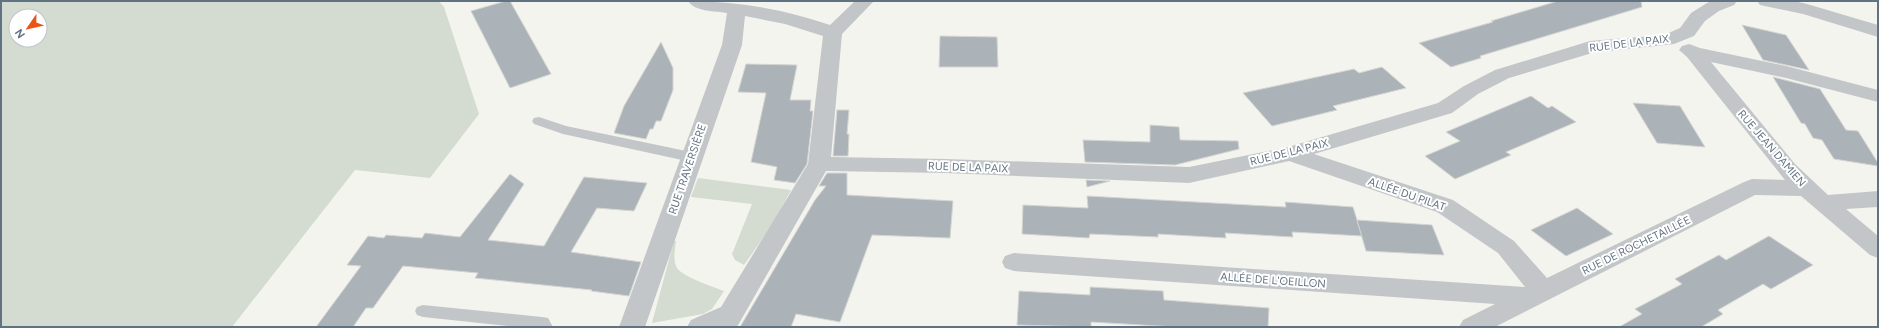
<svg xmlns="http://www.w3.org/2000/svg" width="1879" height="328" font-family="Figtree,sans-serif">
<rect width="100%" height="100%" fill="#f4f4ef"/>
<g fill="#d4dbd0" fill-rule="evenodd">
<path d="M1 1H439L444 7 479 114 430 178 355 170 232 327H1ZM16 16H40V40H16Z"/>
<polygon points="698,178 791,190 772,225 744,265 735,260 732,254 752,204 691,197"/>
<path d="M674 241H676C675 249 673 258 676 266 679 276 714 287 724 291L712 309 703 314 652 323Z"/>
</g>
<g fill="#abb2b8" stroke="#d5d5d2">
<polygon points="506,1 510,1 551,74 510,88 471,11"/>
<polygon points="1558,1 1641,1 1642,7 1480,56 1481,58 1451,67 1419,43 1493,22 1491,21"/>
<polygon points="1742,25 1786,35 1809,70 1763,60"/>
<polygon points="940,36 997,37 998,67 939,67"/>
<polygon points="661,42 673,68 673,90 661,121 656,121 653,129 650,129 646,139 614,133 624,106"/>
<polygon points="746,64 797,65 790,100 811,100 810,111 813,111 807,164 795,183 774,180 777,167 751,162 766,93 738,92"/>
<polygon points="1382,67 1406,88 1333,106 1337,110 1272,126 1243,93 1354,69 1359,73"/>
<polygon points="1773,77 1820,89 1846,130 1858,131 1878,163 1878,166 1834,159 1822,140 1813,138 1805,124 1801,123"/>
<polygon points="1531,96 1548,108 1552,106 1576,122 1506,152 1511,155 1455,179 1425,156 1460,141 1446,132"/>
<polygon points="1633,103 1680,106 1705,147 1657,143"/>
<polygon points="837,110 849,110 847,134 849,134 848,156 833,156"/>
<polygon points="1150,125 1179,127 1180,140 1238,141 1239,149 1175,165 1085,162 1083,140 1150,142"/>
<polygon points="827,173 847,173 847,195 953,201 950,238 872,235 840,322 796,314 791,327 740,327 815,200 826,186 819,186"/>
<polygon points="510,174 524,184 488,240 544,246 584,177 647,183 634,211 597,208 571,252 641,262 629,296 591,291 592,290 475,278 478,273 403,266 373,308 366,308 353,327 316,327 361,266 347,265 368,236 384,238 386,235 422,238 425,233 460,237"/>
<polygon points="1086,180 1110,181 1087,187"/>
<polygon points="1087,196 1286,207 1285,202 1353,207 1362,236 1292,232 1293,237 1225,233 1226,238 1158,234 1158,237 1090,234 1089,238 1022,234 1023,205 1088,208"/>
<polygon points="1577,208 1613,234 1566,256 1531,230"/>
<polygon points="1357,220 1432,225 1444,255 1366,251"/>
<polygon points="1769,236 1813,265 1771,289 1763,284 1718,310 1723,314 1701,327 1619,327 1642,314 1635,309 1682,284 1675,279 1719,255 1726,260"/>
<polygon points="1090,287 1163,291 1164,300 1269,308 1268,327 1176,327 1091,322 1091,327 1017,325 1019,291 1090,295"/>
</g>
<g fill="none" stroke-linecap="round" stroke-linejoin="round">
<g fill="#c3c6c9" fill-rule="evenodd">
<polygon points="539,117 566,126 691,152 696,154 698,157 696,160 691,162 563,134 534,124 532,121 534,118"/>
<polygon points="423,305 542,317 548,318 553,327 518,327 423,317 417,315 415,311 417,307"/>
</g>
<g fill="#c3c6c9" fill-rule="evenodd">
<path d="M688 1C735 1 785 9 830 25L855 1H874L842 34 831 157 945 159 1189 167 1288 147 1438 103 1464 86 1495 70 1590 41 1664 35 1680 28 1691 13 1707 3 1712 1H1737L1734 5 1719 11 1705 21 1694 36 1674 44 1592 53 1509 78 1478 94 1452 113 1314 154 1453 200 1514 241 1547 278 1744 182 1752 179 1785 180 1687 57 1679 50 1682 46 1689 44 1700 48 1786 66 1878 90V102L1786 78 1711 62 1795 164 1828 195 1878 191V207L1846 209 1878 236V258L1870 255 1801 196 1755 195 1495 327H1459L1463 320 1495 304 1014 271 1005 268 1002 262 1005 256 1014 253 1525 287 1498 253 1437 212 1289 161 1189 183 945 173 826 171 737 327H687L691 320 721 307 808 164 823 36 785 24 745 16 742 45 645 327H619L722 45 727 13C715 11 695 12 688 1Z"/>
<polygon points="1757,1 1794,1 1807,4 1878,25 1878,37 1803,14 1760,5"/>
</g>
</g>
<g text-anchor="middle" stroke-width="4" stroke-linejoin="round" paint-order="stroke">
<g font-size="11" fill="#617282" stroke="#fff">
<text transform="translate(1629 43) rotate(-7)" y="4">RUE DE LA PAIX</text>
<text transform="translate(1772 148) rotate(49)" y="4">RUE JEAN DAMIEN</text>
<text transform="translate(1289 152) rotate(-14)" y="4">RUE DE LA PAIX</text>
<text transform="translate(968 167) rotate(2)" y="4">RUE DE LA PAIX</text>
<text transform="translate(687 169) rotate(-71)" y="4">RUE TRAVERSIÈRE</text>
<text transform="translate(1407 194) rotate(19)" y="4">ALLÉE DU PILAT</text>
<text transform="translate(1636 245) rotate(-26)" y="4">RUE DE ROCHETAILLÉE</text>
<text transform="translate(1273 280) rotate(4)" y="4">ALLÉE DE L'OEILLON</text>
</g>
</g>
<rect width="1879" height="328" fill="none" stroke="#617282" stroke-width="4"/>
<g transform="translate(28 28) rotate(236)"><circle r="19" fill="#ffffff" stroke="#c0c7cd"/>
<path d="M0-3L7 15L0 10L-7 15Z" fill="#ea5418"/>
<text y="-6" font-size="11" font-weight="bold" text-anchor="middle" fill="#617282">N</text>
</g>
</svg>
